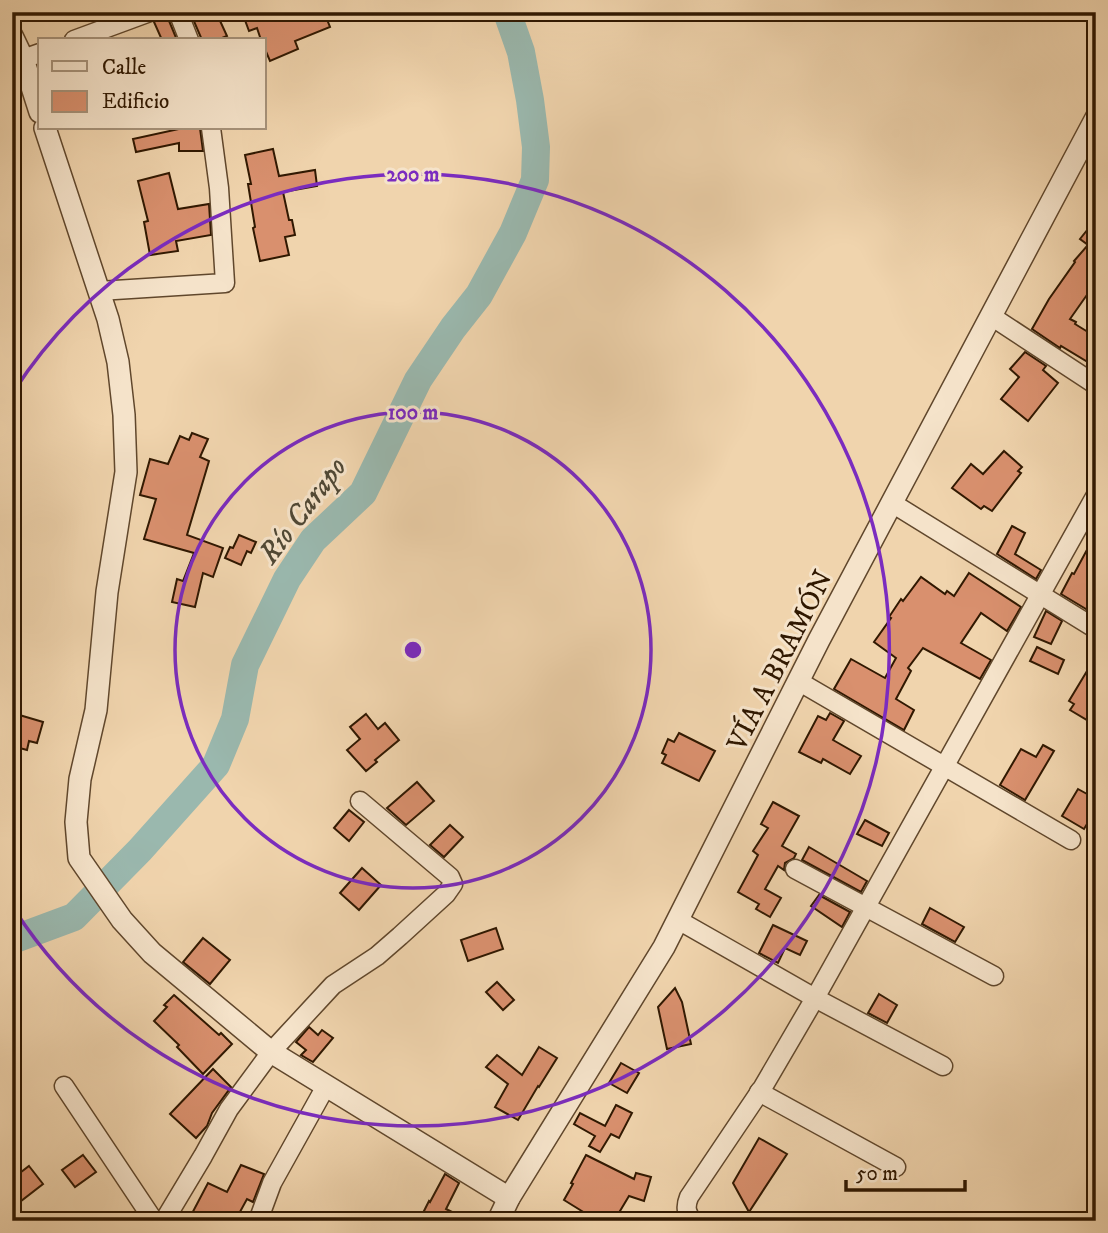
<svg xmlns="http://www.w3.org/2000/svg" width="1108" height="1233" font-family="'IM FELL DW Pica',serif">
<rect width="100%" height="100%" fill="#f0d4ad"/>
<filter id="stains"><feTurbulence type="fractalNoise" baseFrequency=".00286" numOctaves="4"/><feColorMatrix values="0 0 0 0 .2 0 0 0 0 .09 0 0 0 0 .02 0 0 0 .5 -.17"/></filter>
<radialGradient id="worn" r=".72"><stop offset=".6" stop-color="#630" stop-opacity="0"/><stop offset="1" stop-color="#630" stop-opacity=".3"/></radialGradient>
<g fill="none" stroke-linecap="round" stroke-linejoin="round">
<polyline stroke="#9ab8ae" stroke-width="28" points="12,940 74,917 140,850 216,765 235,719 245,665 287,579 313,540 363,493 418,380 453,328 479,295 513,233 535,180 536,147 530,100 521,52 508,15 508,12"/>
</g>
<g fill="#d9906e" stroke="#301801" stroke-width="2">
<polygon points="167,12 167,16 177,40 162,40 154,22 161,15"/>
<polygon points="190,12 216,12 227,36 217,40 202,40"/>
<polygon points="242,12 324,12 330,27 295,41 298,49 270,61 264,47 264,40 261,40 257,28 249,31"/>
<polygon points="179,128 200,128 203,151 179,151 179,143 136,152 133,139 179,129"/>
<polygon points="273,149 279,176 315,170 317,186 283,192 289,220 292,220 295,235 285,237 289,255 260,261 253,228 255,227 248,184 251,184 245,155"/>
<polygon points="169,173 178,209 209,204 211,235 176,241 178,251 150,255 144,222 148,221 138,181"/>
<polygon points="1096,219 1096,282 1070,319 1076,322 1075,324 1096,337 1096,367 1061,346 1060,348 1032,329 1049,299 1075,262 1074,261 1088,245 1080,239"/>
<polygon points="1025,352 1046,366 1043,370 1058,383 1028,421 1001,399 1019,377 1010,369"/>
<polygon points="192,433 208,439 200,457 209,461 187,535 223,548 213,577 203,573 195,607 172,602 177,579 183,581 194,553 144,539 156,499 140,495 150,459 168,464 180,436 189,440"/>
<polygon points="1004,451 1022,467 1018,471 1021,473 992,511 984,506 981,509 952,488 971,464 983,474"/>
<polygon points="1012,526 1025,533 1015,554 1041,570 1036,579 997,554"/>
<polygon points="1096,533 1096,615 1061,594 1072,573 1074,574"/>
<polygon points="239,535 256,542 251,553 247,551 241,565 225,558 230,547 233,548"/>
<polygon points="969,573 1021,607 1007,631 981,613 961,643 991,660 980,679 923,648 908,668 911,671 896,699 914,710 904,730 834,689 851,659 885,678 896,658 874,642 891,618 889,617 901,599 903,601 921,577 945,594 947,591 954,596"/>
<polygon points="1046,611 1062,621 1051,644 1034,637"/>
<polygon points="1037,647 1064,660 1058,674 1030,661"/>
<polygon points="1096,656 1096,704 1087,720 1070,710 1074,704 1069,701"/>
<polygon points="830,713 844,721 833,740 861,756 850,774 823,759 821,763 799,752 818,716 826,720"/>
<polygon points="16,714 43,722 37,743 29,741 27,750 12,746 12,727"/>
<polygon points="366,714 378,729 385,723 399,740 375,760 377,762 366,771 347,750 360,739 350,727"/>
<polygon points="679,733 715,751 699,781 662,763 666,755 662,753 668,739 674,742"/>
<polygon points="1043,745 1054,751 1025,800 1000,785 1021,749 1036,757"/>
<polygon points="417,782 434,801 406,825 387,808"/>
<polygon points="1078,789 1096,799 1096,809 1084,829 1062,816"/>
<polygon points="773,802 799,816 782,846 796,854 794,858 785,863 784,870 778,866 765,889 781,898 770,917 756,909 759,904 738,892 758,855 753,851 768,828 761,824"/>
<polygon points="349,810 364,822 349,841 334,828"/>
<polygon points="865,820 889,833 882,846 857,834"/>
<polygon points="450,825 463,837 444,857 430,845"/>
<polygon points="809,847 867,881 861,892 802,860"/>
<polygon points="362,868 381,885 359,910 340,893"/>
<polygon points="819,895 850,912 842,927 811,906"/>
<polygon points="930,908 964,927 955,942 922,924"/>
<polygon points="773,925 807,941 800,955 785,948 778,963 759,953"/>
<polygon points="496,928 503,949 468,961 461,940"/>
<polygon points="203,938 230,960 210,984 183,962"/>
<polygon points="497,982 514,1000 503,1010 486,992"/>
<polygon points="675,988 682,1002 691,1044 667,1049 658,1007"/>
<polygon points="879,994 897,1005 887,1023 868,1013"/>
<polygon points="174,995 219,1035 221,1033 232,1044 203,1074 177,1047 179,1045 154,1021 167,1007 164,1005"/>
<polygon points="309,1027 318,1035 322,1030 333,1038 313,1062 301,1055 306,1050 296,1042"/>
<polygon points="539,1047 557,1058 539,1087 538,1086 518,1120 495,1107 508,1084 486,1067 497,1055 522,1075"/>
<polygon points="621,1063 639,1073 627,1093 609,1083"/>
<polygon points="213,1069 231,1087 212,1113 207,1126 196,1138 170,1114"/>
<polygon points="616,1105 632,1113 619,1138 611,1134 600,1152 589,1146 595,1136 574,1124 580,1113 605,1126"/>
<polygon points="759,1138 787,1154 749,1212 733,1183"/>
<polygon points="83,1155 96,1172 75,1187 62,1170"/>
<polygon points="586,1155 634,1179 636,1173 651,1177 644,1201 629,1196 614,1221 598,1221 564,1200 573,1184 571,1183"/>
<polygon points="241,1165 264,1174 253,1202 247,1199 235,1221 188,1221 208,1183 227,1192"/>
<polygon points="29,1166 43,1184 21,1201 12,1190 12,1179"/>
<polygon points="445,1174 459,1183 446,1209 470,1221 427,1221 421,1217 429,1201 430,1202"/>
</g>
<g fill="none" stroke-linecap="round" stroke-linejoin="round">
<defs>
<g id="minor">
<polyline points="178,12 189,40"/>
<polyline points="74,40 150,12"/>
<polyline points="23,59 40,53"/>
<polyline points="99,291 225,283 219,188 211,128"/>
<polyline points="991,316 1096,385"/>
<polyline points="892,503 1096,629"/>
<polyline points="798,681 1071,840"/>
<polyline points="795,869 994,976"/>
<polyline points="678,920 815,998 943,1066"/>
<polyline points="64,1086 154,1221"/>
<polyline points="759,1092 896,1167"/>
<polyline points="164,1221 203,1156 229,1109 271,1052 333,985 377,956 400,936 446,894 453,884 450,877 360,801"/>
<polyline points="258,1221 272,1183 326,1086"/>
<path d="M693 1221C686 1213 685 1207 689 1197L763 1087 815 998 1096 495"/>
</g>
<g id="tertiary">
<polyline points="12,36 23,59 40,112"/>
<polyline points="45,128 108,319 118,362 124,415 126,472 107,592 96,710 80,779 76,822 79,858 122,920 152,953 271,1052 509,1198"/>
<polyline points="498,1221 509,1198 664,947 819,640 1096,118"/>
</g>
</defs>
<use href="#minor" stroke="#60472c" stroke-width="21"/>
<use href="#tertiary" stroke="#60472c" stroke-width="24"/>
<use href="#minor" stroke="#f5e3ca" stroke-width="18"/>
<use href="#tertiary" stroke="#f5e3ca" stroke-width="21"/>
</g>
<g fill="none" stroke="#7b2cbf" stroke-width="3.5">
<circle cx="413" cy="650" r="238"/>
<path d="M14 391A476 476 0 1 1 14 909"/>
</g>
<g text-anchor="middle" stroke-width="6" stroke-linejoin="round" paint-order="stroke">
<g font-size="28" fill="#301801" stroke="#f5e3ca">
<text transform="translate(779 660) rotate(-63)" y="10">VÍA A BRAMÓN</text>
</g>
<g font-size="30" font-style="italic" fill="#504835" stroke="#f5e3ca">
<text transform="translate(302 510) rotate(-53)" y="10">Río Carapo</text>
</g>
</g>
<circle cx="413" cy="650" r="10" fill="#7b2cbf" stroke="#f5e3ca" stroke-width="3.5"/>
<g font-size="21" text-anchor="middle" font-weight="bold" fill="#7b2cbf" stroke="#f5e3ca" stroke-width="6" stroke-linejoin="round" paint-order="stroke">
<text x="413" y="181">200 m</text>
<text x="413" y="419">100 m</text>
</g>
<rect width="1108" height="1233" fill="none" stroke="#f0d4ad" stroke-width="42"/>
<rect x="14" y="14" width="1080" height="1205" fill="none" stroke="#301801" stroke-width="3.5"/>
<rect x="21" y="21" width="1066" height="1191" fill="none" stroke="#301801" stroke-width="2"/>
<rect x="38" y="38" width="228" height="91" fill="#f5e3ca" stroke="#a6927a" stroke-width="2"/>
<rect x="52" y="61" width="35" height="10" fill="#f5e3ca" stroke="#a6927a" stroke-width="2"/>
<text x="102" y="74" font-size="21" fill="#301801">Calle</text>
<rect x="52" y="91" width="35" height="21" fill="#d9906e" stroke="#a6927a" stroke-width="2"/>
<text x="102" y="108" font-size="21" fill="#301801">Edificio</text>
<path d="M846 1180v10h119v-10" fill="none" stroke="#301801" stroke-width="3.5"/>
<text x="856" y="1180" font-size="21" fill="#301801" stroke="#f5e3ca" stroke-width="5" paint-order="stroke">50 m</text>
<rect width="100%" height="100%" filter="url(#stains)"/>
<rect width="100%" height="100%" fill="url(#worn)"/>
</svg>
